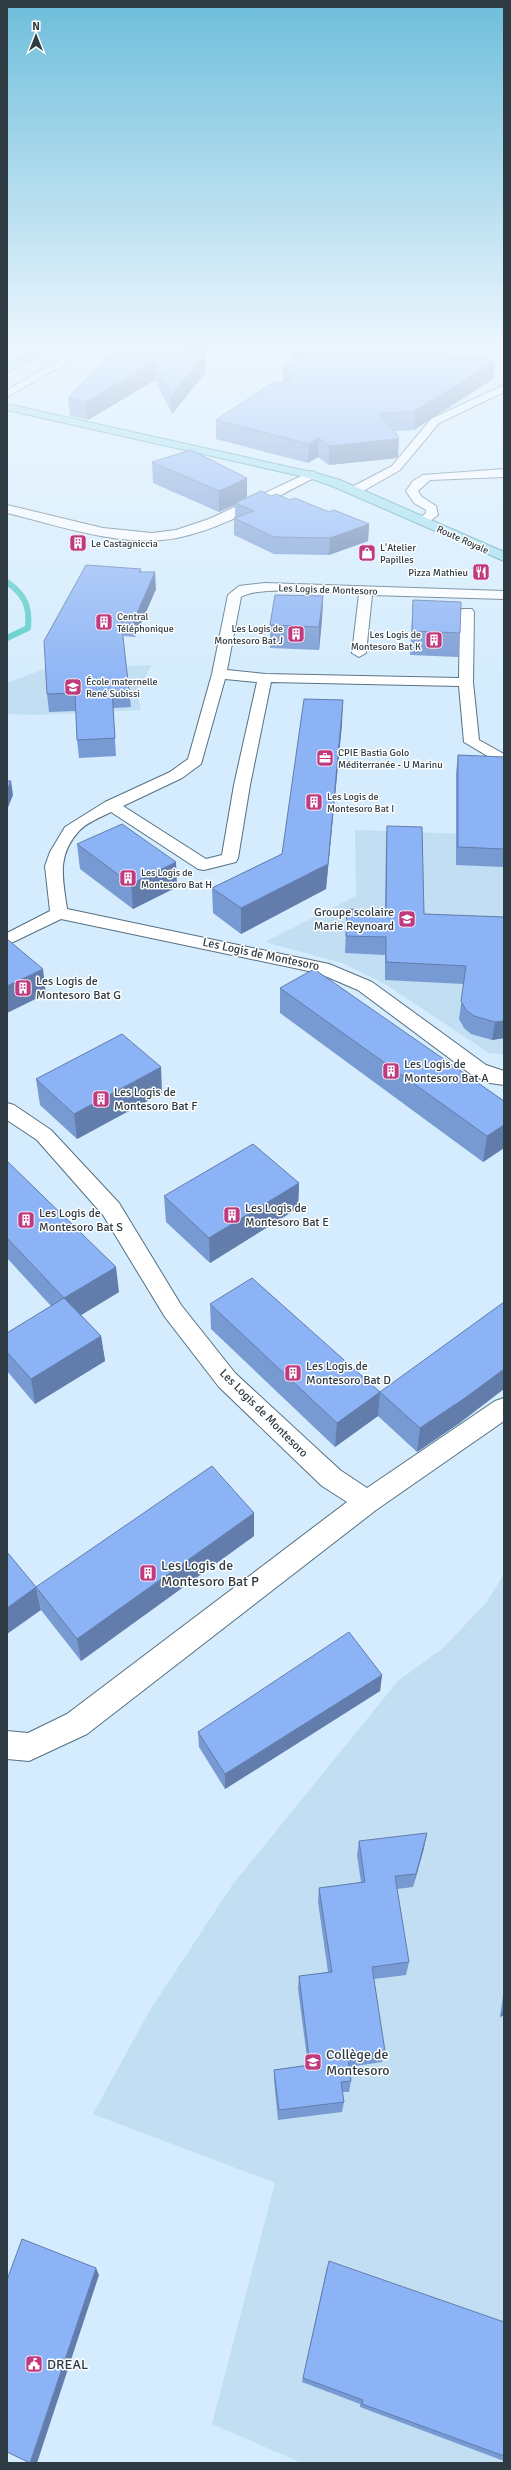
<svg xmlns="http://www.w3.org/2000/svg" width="511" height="2470" font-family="Signika,sans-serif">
<rect width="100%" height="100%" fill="#d4ecfd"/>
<g fill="#c1def2">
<polygon points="152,665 137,691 141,710 37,715 7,714 7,683 44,669"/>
<polygon points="504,814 504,1054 489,1053 385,984 342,963 265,942 356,896 355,830 467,834"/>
<polygon points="504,1574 504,2463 302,2463 212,2424 275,2183 93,2114 150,2010 233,1884 398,1681 443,1648 486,1603"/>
</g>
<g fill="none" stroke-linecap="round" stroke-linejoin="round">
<path stroke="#57ccc7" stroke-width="6" d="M7 582C25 595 30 606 28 628L7 638"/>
<defs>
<g id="minor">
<polygon points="84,346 96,346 7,397 7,390"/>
<polygon points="504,385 504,392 439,423 400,470 358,494 350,494 348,491 350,488 392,466 431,419"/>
<polygon points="504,469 504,477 430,480 418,491 422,497 436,506 438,515 426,524 418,524 416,521 426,513 426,510 414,503 406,491 413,481 423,475"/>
<path d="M312 471 316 473V477C271 499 226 528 177 538 121 548 61 526 7 513V505L103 528 152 533 176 530 209 519Z"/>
<path d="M265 583 504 591V599L372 595 366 653 359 657 352 653 359 594C335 593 259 585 241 597L227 670 265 674 459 678 460 612 462 609H472L474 612 473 682 479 740 504 754V766L464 742 459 686 271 682 250 785 238 858 236 862 204 870 198 869 111 812C101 817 86 823 79 831 56 856 63 879 67 909L329 964 372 982 486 1065 504 1071V1085L490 1083 472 1075 358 990 318 973 61 919 7 945V933L50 911 45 866 50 852 65 827 105 802 170 772 188 759 212 674 228 595 239 586ZM225 679 257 682 234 785 222 855 206 859 123 806 182 778 201 764Z"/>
<polygon points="7,1103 14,1105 51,1130 119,1203 181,1305 235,1373 340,1470 367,1488 495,1401 504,1398 504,1421 376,1510 87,1734 29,1761 7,1759 7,1731 28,1733 67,1714 347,1502 322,1486 219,1387 165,1317 103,1215 37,1140 7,1120"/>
</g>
<g id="major">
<polygon points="44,346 56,346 7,372 7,365"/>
<polygon points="7,404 316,473 340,480 504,552 504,561 332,486 309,478 7,410"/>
</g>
</defs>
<use href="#minor" stroke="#557082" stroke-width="2"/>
<use href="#major" stroke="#4a97aa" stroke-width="2"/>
<use href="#minor" fill="#fff" fill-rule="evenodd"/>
<use href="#major" fill="#9bdeed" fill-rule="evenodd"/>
</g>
<g fill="#789ad3">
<polygon points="123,346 215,346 205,354 206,372 172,414 155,380 88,420 70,416 68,398"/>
<polygon points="283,346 504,346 420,350 495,361 493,379 414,430 394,431 399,437 398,456 397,458 329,465 318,457 308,463 216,439 216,420 283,382 283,365 296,364"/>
<polygon points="152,462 247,498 271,496 290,500 369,524 368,541 329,555 274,554 234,535 234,518 235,518 235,505 219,512 153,483"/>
<polygon points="141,569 141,572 156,589 135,637 123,636 129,690 131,707 113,708 116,756 79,758 77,740 76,711 49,712 47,694"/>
<polygon points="323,596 322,619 319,650 270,648 270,625"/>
<polygon points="413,600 460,633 458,657 410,655"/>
<polygon points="342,724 326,889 241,934 213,913 212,888 282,854"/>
<polygon points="458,755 504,757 504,867 456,865 456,773"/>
<polygon points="387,826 424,914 504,917 504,1038 492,1040 471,1034 464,1028 459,1019 464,984 385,980 385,955 345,953 347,909 385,911 386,843"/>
<polygon points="77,844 177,887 133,909 80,869"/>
<polygon points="280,988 504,1101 504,1148 483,1162 280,1013"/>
<polygon points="36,1079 162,1093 77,1139 40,1105"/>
<polygon points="7,1161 119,1292 81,1315 101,1336 105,1361 35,1404 7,1371 7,1333 51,1306 7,1258"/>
<polygon points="299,1183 298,1208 210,1263 166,1222 164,1196"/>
<polygon points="210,1304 380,1392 461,1422 417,1452 378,1416 335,1447 211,1329"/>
<polygon points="254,1536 81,1661 41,1610 36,1587"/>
<polygon points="382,1675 380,1691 225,1789 199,1747 198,1732"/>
<polygon points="359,1841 424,1848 413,1887 397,1889 409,1962 406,1975 374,1979 385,2051 382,2062 349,2067 351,2081 349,2092 342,2092 344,2102 342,2112 278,2120 274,2080 274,2070 308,2065 298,1989 299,1976 328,1972 318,1902 319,1888 361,1882 357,1855"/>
<polygon points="504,1988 504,2015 500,2017"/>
<polygon points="327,2267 504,2322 504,2461 360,2407 360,2404 302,2382"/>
</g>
<g fill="#627dac">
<polygon points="193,346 215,346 185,370 184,352"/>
<polygon points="206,354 206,372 172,414 171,396"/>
<polygon points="495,361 493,379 414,430 415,411"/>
<polygon points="154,362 155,380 88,420 86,402"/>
<polygon points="399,437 398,456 397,458 329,465 329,446"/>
<polygon points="319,438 318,457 308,463 309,444"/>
<polygon points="247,478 247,500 235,503 235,505 219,512 219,491"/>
<polygon points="369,524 368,541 329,555 330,538"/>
<polygon points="155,572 156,589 135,637 134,620"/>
<polygon points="323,596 322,619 319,650 319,627"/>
<polygon points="343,700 342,724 326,889 241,934 241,908 328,864"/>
<polygon points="11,781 13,795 7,810 7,790"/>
<polygon points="176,862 177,887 133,909 131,884"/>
<polygon points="43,969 46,994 7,1013 7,986"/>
<polygon points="504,1021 504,1038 492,1040 495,1022"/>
<polygon points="161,1067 162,1093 77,1139 74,1114"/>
<polygon points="504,1125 504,1148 483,1162 487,1136"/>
<polygon points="299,1183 298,1208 210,1263 209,1238"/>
<polygon points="116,1267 119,1292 68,1323 64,1298"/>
<polygon points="101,1336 105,1361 35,1404 31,1379"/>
<polygon points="504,1369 504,1389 461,1422 417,1452 420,1428"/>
<polygon points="380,1392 378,1416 335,1447 337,1423"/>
<polygon points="254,1513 254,1536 81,1661 77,1639"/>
<polygon points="36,1587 41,1610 7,1634 7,1608"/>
<polygon points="382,1675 380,1691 225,1789 225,1774"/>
<polygon points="427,1833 424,1848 413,1887 416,1874"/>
<polygon points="504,2007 504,2015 500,2017"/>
<polygon points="96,2268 99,2275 37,2463 30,2463"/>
</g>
<g fill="#8cb3f5" stroke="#627dac">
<polygon points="119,346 193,346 184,352 206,354 171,396 154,362 86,402 68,398"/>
<polygon points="296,346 404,346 404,348 495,361 415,411 379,414 399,437 398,439 329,446 319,438 309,444 216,420 272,383 293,381 283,365 309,363"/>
<polygon points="191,450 247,478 219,491 152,462"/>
<polygon points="261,491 271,496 276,494 290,500 295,498 329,512 334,510 369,524 330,538 274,537 234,518 254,511 235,503"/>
<polygon points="86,565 141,569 139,572 155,572 134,620 121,619 129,690 112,691 115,738 77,740 75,693 47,694 44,641"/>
<polygon points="275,595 323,596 319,627 270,625"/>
<polygon points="413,600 461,602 460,633 412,631"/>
<polygon points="304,699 343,700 328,864 241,908 212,888 282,854"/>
<polygon points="458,755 504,757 504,849 458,847"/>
<polygon points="7,781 11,781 7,790"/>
<polygon points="122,824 176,862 131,884 77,844"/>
<polygon points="387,826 422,827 424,914 504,917 504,1021 495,1022 474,1016 466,1010 461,1001 466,966 386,962 386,937 346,936 347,909 386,911"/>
<polygon points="7,939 43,969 7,986"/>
<polygon points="314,969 504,1101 504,1125 487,1136 280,988"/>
<polygon points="122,1034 161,1067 74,1114 36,1079"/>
<polygon points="253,1144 299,1183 209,1238 164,1196"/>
<polygon points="7,1161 116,1267 64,1298 7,1238"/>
<polygon points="252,1278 380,1392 337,1423 210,1304"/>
<polygon points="64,1298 101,1336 31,1379 7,1352 7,1333"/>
<polygon points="504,1302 504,1369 465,1398 420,1428 380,1392"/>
<polygon points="212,1466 254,1513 77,1639 36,1587"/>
<polygon points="7,1552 36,1587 7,1608"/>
<polygon points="349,1632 382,1675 225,1774 198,1732"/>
<polygon points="427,1833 416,1874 395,1876 409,1962 372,1967 385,2051 348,2057 351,2081 341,2082 344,2102 279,2110 274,2070 310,2065 299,1976 332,1972 319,1888 365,1882 359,1841"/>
<polygon points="22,2239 96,2268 30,2463 7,2452 7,2280"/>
<polygon points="329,2261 504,2322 504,2456 362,2404 363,2400 303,2378"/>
</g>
<linearGradient id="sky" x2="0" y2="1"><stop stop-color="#6ebedb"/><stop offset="0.5" stop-color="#ecf6fe"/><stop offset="1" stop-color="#ecf6fe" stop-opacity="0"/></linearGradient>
<rect width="511" height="692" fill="url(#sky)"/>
<defs>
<symbol id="building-square" viewBox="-11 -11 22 22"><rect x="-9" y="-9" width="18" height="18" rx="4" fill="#bf3a7e" stroke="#fff"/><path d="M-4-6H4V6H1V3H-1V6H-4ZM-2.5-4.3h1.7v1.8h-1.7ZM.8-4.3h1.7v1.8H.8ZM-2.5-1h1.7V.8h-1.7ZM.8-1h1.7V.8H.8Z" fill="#fff"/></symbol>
<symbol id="shop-square" viewBox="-11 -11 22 22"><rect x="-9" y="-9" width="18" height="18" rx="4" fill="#bf3a7e" stroke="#fff"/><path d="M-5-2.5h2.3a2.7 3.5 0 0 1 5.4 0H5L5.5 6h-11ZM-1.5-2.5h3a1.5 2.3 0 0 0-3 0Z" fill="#fff"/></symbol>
<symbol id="restaurant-square" viewBox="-11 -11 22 22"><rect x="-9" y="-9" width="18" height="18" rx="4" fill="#bf3a7e" stroke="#fff"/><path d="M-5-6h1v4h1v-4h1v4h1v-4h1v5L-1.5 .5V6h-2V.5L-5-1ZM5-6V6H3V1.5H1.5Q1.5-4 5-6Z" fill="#fff"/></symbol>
<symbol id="school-square" viewBox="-11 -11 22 22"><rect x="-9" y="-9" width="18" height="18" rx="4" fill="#bf3a7e" stroke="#fff"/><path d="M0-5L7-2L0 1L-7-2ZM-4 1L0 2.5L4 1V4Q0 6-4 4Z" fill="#fff"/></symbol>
<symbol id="office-square" viewBox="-11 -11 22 22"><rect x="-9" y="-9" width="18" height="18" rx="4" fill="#bf3a7e" stroke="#fff"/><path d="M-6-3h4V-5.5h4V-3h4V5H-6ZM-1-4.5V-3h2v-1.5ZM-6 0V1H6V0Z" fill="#fff"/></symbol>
<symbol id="civic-square" viewBox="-11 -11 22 22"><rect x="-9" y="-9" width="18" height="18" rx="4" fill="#bf3a7e" stroke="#fff"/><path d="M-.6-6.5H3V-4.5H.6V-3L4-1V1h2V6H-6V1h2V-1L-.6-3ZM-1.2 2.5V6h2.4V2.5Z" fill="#fff"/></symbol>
</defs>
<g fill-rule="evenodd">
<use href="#building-square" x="68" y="533" width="20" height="20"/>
<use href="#shop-square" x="357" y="543" width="20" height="20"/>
<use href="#restaurant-square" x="471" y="562" width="20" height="20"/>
<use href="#building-square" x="94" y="612" width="20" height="20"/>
<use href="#building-square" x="286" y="624" width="20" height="20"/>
<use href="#building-square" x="424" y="630" width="20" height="20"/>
<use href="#school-square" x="63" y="677" width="20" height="20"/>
<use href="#office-square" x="315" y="748" width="20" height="20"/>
<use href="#building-square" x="304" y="792" width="20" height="20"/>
<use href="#building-square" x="118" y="868" width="20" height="20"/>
<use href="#school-square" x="397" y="909" width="20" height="20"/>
<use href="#building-square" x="13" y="978" width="20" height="20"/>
<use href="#building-square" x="381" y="1061" width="20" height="20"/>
<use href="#building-square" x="91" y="1089" width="20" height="20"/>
<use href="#building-square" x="222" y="1205" width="20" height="20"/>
<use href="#building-square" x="16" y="1210" width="20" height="20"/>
<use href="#building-square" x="283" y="1363" width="20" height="20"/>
<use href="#building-square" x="138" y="1563" width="20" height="20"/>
<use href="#school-square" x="303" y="2052" width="20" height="20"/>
<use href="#civic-square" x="24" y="2354" width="20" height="20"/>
</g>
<g text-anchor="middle" stroke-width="3" stroke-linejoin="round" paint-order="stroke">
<g font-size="10" fill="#2f3b43" stroke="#fff">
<text transform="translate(463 539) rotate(24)" y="4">Route Royale</text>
<text transform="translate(328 589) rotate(2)" y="4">Les Logis de Montesoro</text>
</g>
<g font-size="10" fill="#2f3b43" stroke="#fff" text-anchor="start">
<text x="91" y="547">Le Castagniccia</text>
<text x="380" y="551">L'Atelier<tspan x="380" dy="12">Papilles</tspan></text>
<text x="468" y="576" text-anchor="end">Pizza Mathieu</text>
<text x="117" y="620">Central<tspan x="117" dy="12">Téléphonique</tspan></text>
<text x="283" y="632" text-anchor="end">Les Logis de<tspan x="283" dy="12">Montesoro Bat J</tspan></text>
<text x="421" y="638" text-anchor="end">Les Logis de<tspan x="421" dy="12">Montesoro Bat K</tspan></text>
<text x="86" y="685">École maternelle<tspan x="86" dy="12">René Subissi</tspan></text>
<text x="338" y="756">CPIE Bastia Golo<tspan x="338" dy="12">Méditerranée - U Marinu</tspan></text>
<text x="327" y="800">Les Logis de<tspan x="327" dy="12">Montesoro Bat I</tspan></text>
<text x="141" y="876">Les Logis de<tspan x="141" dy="12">Montesoro Bat H</tspan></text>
</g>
<g font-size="12" fill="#2f3b43" stroke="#fff" text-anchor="start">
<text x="394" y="916" text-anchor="end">Groupe scolaire<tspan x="394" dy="14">Marie Reynoard</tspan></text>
<text x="36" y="985">Les Logis de<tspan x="36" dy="14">Montesoro Bat G</tspan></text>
<text x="404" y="1068">Les Logis de<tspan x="404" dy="14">Montesoro Bat A</tspan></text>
<text x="114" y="1096">Les Logis de<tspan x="114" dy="14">Montesoro Bat F</tspan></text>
<text x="245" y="1212">Les Logis de<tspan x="245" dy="14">Montesoro Bat E</tspan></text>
<text x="39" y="1217">Les Logis de<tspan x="39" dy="14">Montesoro Bat S</tspan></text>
<text x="306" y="1370">Les Logis de<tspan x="306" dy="14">Montesoro Bat D</tspan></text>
</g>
<g font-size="12" fill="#2f3b43" stroke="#fff">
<text transform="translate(261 954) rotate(12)" y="4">Les Logis de Montesoro</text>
<text transform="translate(264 1413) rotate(45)" y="4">Les Logis de Montesoro</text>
</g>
<g font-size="14" fill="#2f3b43" stroke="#fff" text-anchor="start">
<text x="161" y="1570">Les Logis de<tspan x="161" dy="16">Montesoro Bat P</tspan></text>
<text x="326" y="2059">Collège de<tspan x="326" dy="16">Montesoro</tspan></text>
<text x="47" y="2369">DREAL</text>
</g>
</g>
<rect width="511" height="2470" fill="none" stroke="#2f3b43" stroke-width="16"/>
<g transform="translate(36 36)" stroke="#ffffff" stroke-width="3" paint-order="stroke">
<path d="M0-3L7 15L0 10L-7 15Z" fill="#2f3b43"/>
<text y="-6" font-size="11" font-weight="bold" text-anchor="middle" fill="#2f3b43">N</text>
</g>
</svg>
